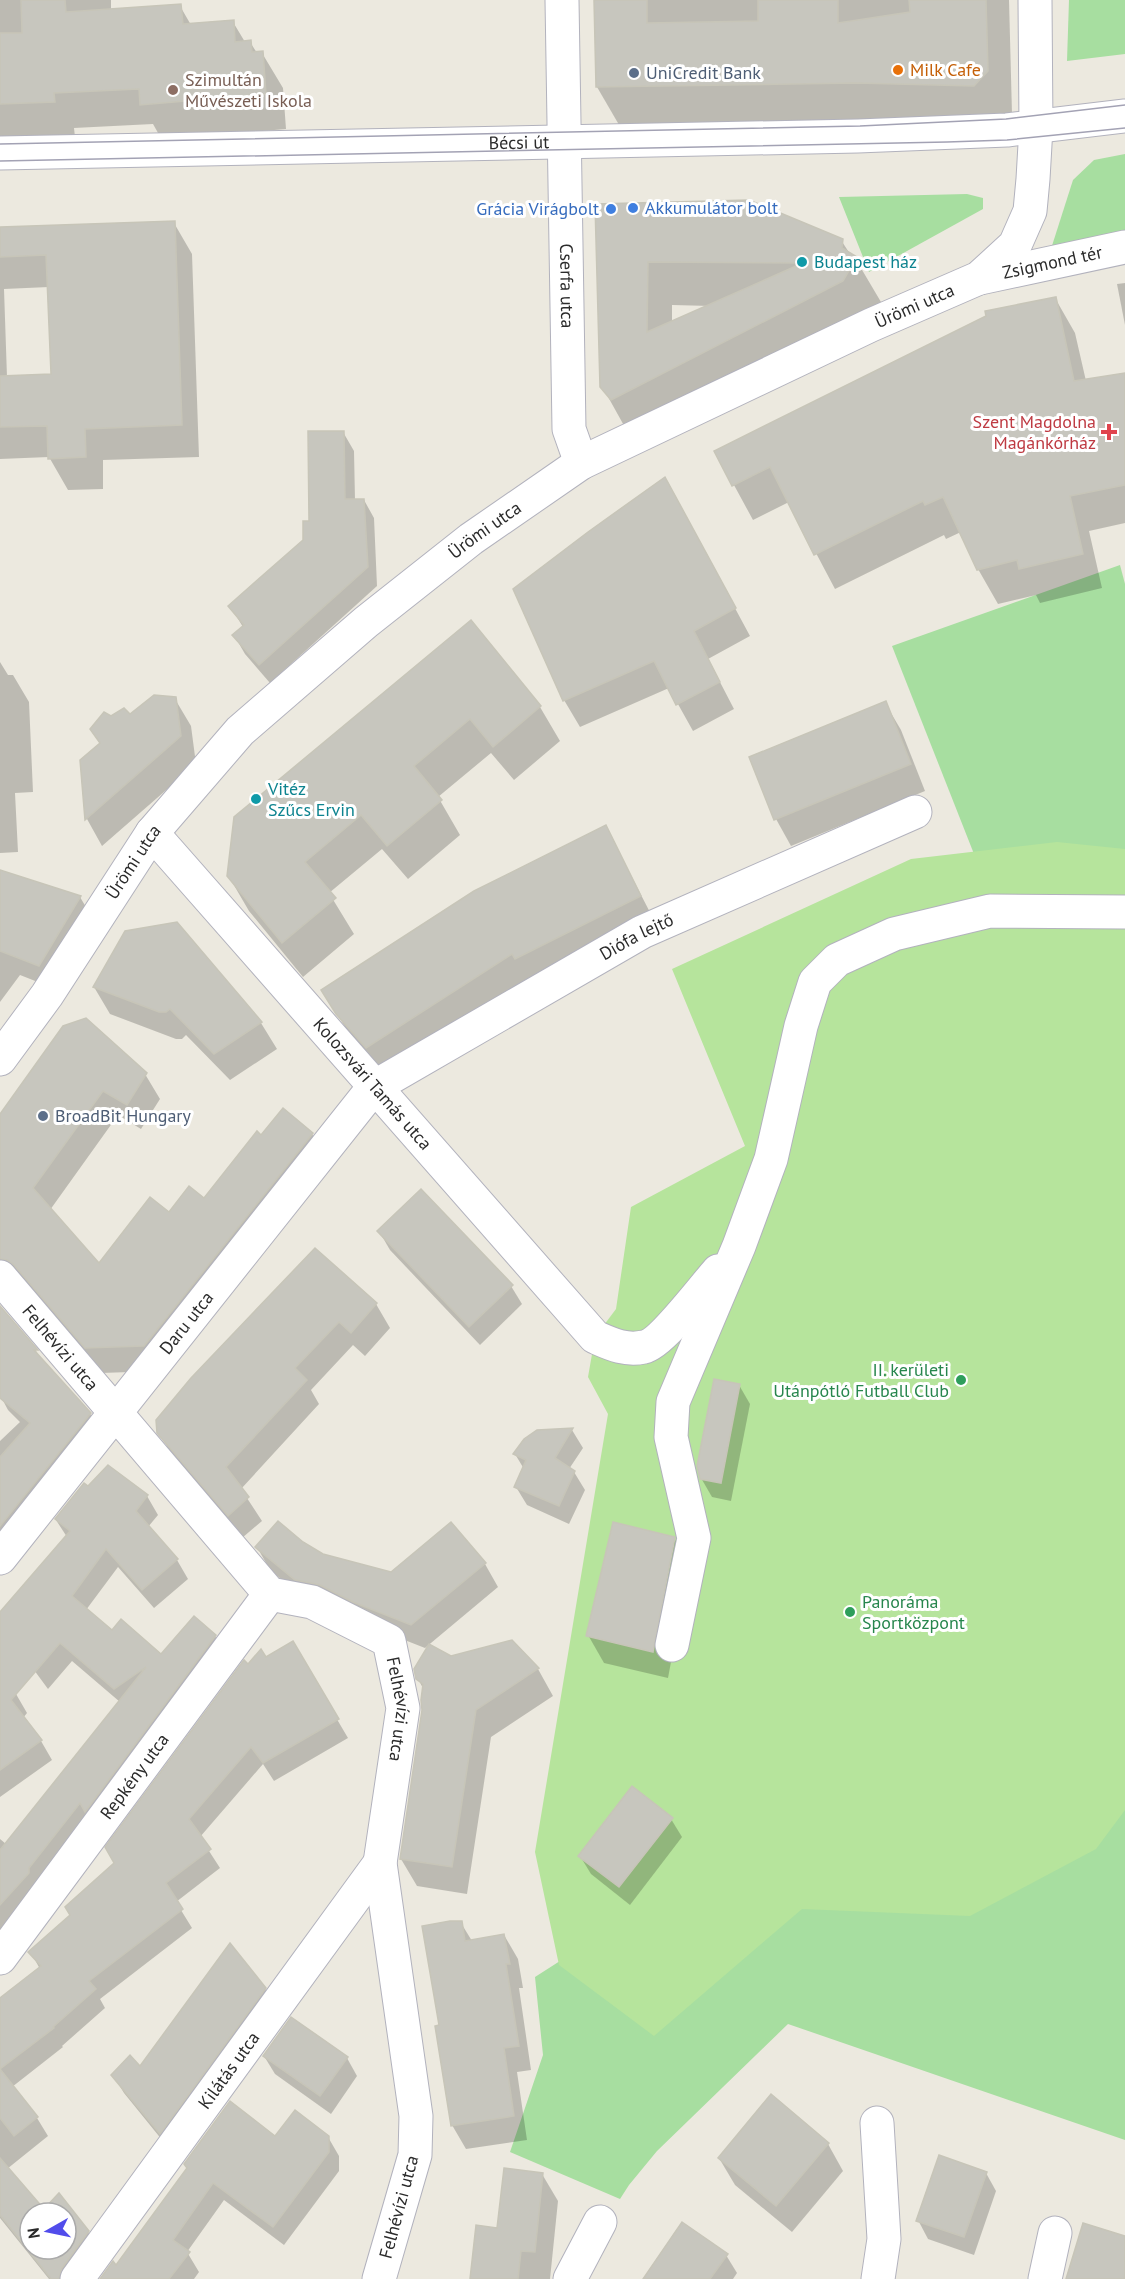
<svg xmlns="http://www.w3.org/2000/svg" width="1125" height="2279" font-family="'PT Sans',sans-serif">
<rect width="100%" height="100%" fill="#ece9df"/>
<g fill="#a7dea0">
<polygon points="1069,0 1125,0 1125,54 1067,61"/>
<polygon points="1125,154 1125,235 1050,252 1073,180 1094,160"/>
<polygon points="967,194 983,198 983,209 869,272 839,197"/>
<polygon points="1120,565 1125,584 1125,881 989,892 892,646"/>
<polygon points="1125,1771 1125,2140 788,2024 657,2151 629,2185 620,2199 510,2152 543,2055 535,1977 574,1952 825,1856"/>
</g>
<polygon fill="#b6e49c" points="1057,842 1125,849 1125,1810 1096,1849 970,1916 802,1909 654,2036 559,1965 535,1852 608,1414 588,1377 595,1337 616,1309 631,1207 745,1146 672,969 911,859"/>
<g fill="#0003" fill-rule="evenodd">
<polygon points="0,0 111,0 111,11 180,6 191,25 233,22 245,42 250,42 257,53 262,53 283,88 286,129 162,140 153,124 74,128 75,137 0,140"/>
<polygon points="596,0 1009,0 1012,114 622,130 597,87"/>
<path d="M597 205 841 240 850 254 855 258 881 302 867 325 627 431 602 386ZM672 305 711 306 672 323Z"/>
<path d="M174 223 192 254 199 457 103 460V489L68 490 49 457 0 459V229ZM49 287 52 375 7 377 4 289Z"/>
<polygon points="1125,283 1125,325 1117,284"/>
<polygon points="1055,298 1075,333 1086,381 1125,374 1125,523 1089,531 1102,588 1040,603 1036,595 998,604 978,569 961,532 946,539 944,535 835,589 789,502 753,520 716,452"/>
<polygon points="343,432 354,451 355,500 364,500 374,518 377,586 270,683 245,654 234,635 243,627 230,606 304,541"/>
<polygon points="680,506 750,636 708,659 734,709 693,731 669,688 580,727 564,700 515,590"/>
<polygon points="470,622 540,707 560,741 514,780 491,753 438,797 460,835 408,879 382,849 329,893 354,934 303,977 249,911 228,875"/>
<polygon points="0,662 8,675 13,675 29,702 33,792 15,793 18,852 0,853"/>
<polygon points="175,699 191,726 196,764 102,846 87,819 82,761 101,745 91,729 111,718 130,717"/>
<polygon points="885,703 901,730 925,791 791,846 776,819"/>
<polygon points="606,827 656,924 383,1075 354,1042 323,990"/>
<polygon points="0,871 80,897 93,919 53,988 20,975 0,1002"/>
<polygon points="177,924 261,1023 277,1049 230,1080 186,1035 182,1039 176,1039 110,1014 94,987"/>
<polygon points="145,1074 160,1099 141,1129 118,1115 50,1210 99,1265 169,1214 204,1200 283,1111 312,1134 327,1159 159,1371 101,1373 0,1291 0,1117"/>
<polygon points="379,1231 511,1286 522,1304 480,1345 390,1250"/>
<polygon points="315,1250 376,1304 390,1328 365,1356 353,1345 311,1390 319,1404 241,1489 262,1521 242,1538 173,1457 159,1432"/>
<polygon points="0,1308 36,1351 43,1362 90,1414 105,1439 0,1567 0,1441 20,1422 8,1410 0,1395"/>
<polygon points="739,1385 750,1404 731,1501 712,1497 701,1478"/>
<polygon points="572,1430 583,1448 569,1469 574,1472 585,1490 569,1524 527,1505 516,1487 524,1469 515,1454 538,1431"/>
<polygon points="89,1488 147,1496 158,1515 148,1527 177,1560 188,1579 154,1608 118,1567 86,1610 112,1632 161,1656 215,1636 226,1655 0,1936 0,1839 6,1844 120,1702 72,1661 48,1689 9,1636 0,1621 0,1614 67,1537 56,1520"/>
<polygon points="674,1538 689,1565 668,1678 604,1663 588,1635"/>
<polygon points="257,1547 322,1555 391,1574 485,1564 498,1587 425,1648 310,1603 270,1570"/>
<polygon points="511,1642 538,1669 553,1696 491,1737 467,1894 417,1886 401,1859 423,1710 424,1690 418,1679 451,1657"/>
<path d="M292 1643 348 1738 274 1781 263 1764 200 1837 220 1868 176 1902 192 1928 100 1999 105 2008 62 2046 63 2047 12 2087 37 2118 48 2136 7 2169 44 2212 59 2196 88 2232 98 2250 78 2279H49L0 2218V2000L40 1969 30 1951 72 1916 116 1863 249 1666ZM30 2213H66V2249H30Z"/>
<polygon points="0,1680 16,1694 27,1713 23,1718 41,1741 52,1760 0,1797"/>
<polygon points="671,1819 682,1837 630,1905 591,1874 580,1856"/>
<polygon points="461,1923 472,1941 504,1935 518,1959 523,1988 519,1988 531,2070 517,2072 527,2140 466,2149 452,2125 441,2026"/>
<polygon points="265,1989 275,2007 171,2151 124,2093 113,2075 140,2069"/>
<polygon points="264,2056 347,2058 357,2076 331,2114 275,2074"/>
<polygon points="328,2137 339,2156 339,2171 284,2245 224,2200 187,2252 199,2272 194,2279 101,2279 116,2267 189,2169 276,2138"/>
<polygon points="828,2144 843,2171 792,2232 735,2185 719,2158"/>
<polygon points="986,2173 996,2191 974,2255 928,2239 918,2220"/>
<polygon points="542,2174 558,2201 550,2279 471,2279 498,2229"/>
<polygon points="726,2255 737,2273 733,2279 645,2279"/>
</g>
<g fill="#c7c6be" stroke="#c7c5b8" stroke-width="1.5" fill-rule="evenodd">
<polygon points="21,0 65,0 66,12 181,4 183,24 234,20 235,42 251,40 252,52 263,51 266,94 140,105 139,89 54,93 55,102 0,104 0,33 22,33"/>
<polygon points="594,0 647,0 647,23 758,21 758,0 838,0 838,23 910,12 909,0 986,0 988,71 974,86 856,83 596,87"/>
<path d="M749 200 843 239 842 248 857 257 843 281 611 400 600 387 595 204ZM648 262 803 263 647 332Z"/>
<polygon points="175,221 182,425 85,429 86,457 48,459 47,426 0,427 0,376 51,374 46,255 0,257 0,227"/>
<polygon points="1056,297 1074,381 1125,373 1125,485 1070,496 1083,554 1019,569 1017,560 977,570 943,497 925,505 923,501 814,555 770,467 732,486 714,451 986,316 985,311"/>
<polygon points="308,431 344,431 345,499 364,499 368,567 259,665 232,635 244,625 228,606 303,540 303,521 309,521"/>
<polygon points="665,477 736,608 694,631 720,682 676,705 654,661 563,701 513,589 588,532"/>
<polygon points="471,620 541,706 493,747 470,719 414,766 442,800 387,846 361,815 305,862 336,898 282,943 227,876 234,817"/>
<polygon points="154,695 176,697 181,736 85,820 80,760 100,743 90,729 104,712 111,716 124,708 130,714"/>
<polygon points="886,701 911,764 774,820 749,757"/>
<polygon points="606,825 641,896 515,959 512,954 366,1048 336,1014 321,990 474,891"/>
<polygon points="0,870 81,896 39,966 0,951"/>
<polygon points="177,922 262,1022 214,1054 170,1009 166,1012 159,1012 93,987 125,931"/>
<polygon points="86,1018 147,1073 127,1105 103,1091 33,1188 99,1263 150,1197 169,1212 189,1186 204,1198 257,1131 261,1135 283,1108 313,1133 144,1346 85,1348 14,1265 7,1260 0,1259 0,1114 63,1026"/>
<polygon points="421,1189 513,1285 469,1327 377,1231"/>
<polygon points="315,1248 377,1303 351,1333 339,1322 295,1368 307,1380 226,1467 249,1497 228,1516 157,1433 156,1420 191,1378"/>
<polygon points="0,1306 38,1350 34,1350 91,1413 0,1526 0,1457 30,1423 0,1398"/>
<polygon points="714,1379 740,1384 721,1483 700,1479 697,1466"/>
<polygon points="573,1428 555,1458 575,1471 559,1506 514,1487 526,1460 513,1454 524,1439 537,1430"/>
<polygon points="108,1465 148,1495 136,1511 178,1559 142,1590 106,1549 72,1596 112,1630 121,1619 161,1654 194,1616 216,1635 85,1812 80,1803 29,1868 29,1873 0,1905 0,1850 146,1667 114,1689 60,1643 11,1700 42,1740 0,1770 0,1612 70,1531 55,1519 84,1483 88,1486"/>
<polygon points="278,1521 303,1542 323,1554 391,1572 451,1522 486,1563 411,1625 353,1602 320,1585 295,1580 255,1547"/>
<polygon points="613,1522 675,1537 653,1652 586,1636"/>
<polygon points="512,1640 539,1668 476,1710 452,1867 400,1859 422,1710 421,1700 423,1684 416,1679 414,1669 429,1644 451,1656"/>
<polygon points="293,1641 339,1719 263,1763 251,1747 189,1819 211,1849 166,1883 183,1909 89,1981 96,1989 53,2027 54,2028 0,2069 38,2117 14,2136 0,2118 0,1998 41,1966 28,1952 70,1915 65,1907 114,1863 105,1847 244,1660 248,1664 261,1649 266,1657"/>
<polygon points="632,1786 673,1818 619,1887 578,1856"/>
<polygon points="450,1921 462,1921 465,1941 504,1934 510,1964 506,1964 519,2046 504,2048 514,2116 451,2126 435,2026 439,2025 422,1926"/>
<polygon points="230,1943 266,1988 160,2134 111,2075 130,2055 140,2066"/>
<polygon points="291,2017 348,2057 320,2096 263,2056"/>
<polygon points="771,2094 829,2143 776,2206 718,2158"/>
<polygon points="230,2101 275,2136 295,2110 329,2136 329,2152 273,2227 213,2183 173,2240 190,2252 169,2279 100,2279 113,2261 116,2265 187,2168 184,2164"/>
<polygon points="939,2155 987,2172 964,2237 916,2221"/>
<path d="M0 2158 44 2209 59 2193 89 2231 62 2268 59 2279H51L0 2215ZM30 2213H66V2249H30Z"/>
<polygon points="504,2168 543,2173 535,2252 521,2251 518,2279 470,2279 476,2225 497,2228"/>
<polygon points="682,2222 728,2254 710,2279 643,2279"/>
<polygon points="1083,2223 1125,2236 1125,2279 1066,2279"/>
</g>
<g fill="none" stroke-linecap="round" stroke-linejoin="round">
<defs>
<g id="minor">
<path id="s1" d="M562 0 569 429 581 463"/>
<path id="s2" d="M0 153 858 136 1007 130 1125 116"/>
<path id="s3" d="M980 278 1125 247"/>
<path id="s4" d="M152 833 595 1337C611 1344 625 1351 644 1347 661 1344 704 1287 718 1271"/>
<path id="s5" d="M0 1059 47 995 152 833 240 731 366 622 471 539 581 463 871 325 979 278 1015 245 1030 211 1033 179 1036 127 1035 0"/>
<path id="s6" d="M0 1277 270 1594 312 1602 389 1641 403 1708 380 1863 416 2116 415 2155 379 2279"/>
<path id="s7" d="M0 1558 374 1087 642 932 915 812"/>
<polyline points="672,1645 694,1538 671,1437 673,1402 739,1246 771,1159 801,1026 815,982 837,960 894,934 990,911 1125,912"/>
<path id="s8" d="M0 1958 270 1594"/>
<polyline points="877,2123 884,2239 878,2279"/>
<path id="s9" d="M77 2279 380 1863"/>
<polyline points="570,2279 600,2222"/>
<polyline points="1045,2279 1055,2233"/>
</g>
</defs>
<use href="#minor" stroke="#b2b2bd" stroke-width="35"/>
<use href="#minor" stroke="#fff" stroke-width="33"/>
<g stroke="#a3a2b4" stroke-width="1.5">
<polyline points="0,144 860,126 1006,119 1125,105"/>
<polyline points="0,161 947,142 1007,140 1125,128"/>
</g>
</g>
<circle fill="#e8710a" stroke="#fff" stroke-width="2" cx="898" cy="70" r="6"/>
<g fill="#5c6f8a" stroke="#fff" stroke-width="2">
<circle cx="634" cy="73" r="6"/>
<circle cx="43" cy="1116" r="6"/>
</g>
<circle fill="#8d6e63" stroke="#fff" stroke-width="2" cx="173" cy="90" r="6"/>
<g fill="#3f7fe0" stroke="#fff" stroke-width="2">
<circle cx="633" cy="208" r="6"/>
<circle cx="611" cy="209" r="6"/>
</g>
<g fill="#0f9aa8" stroke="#fff" stroke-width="2">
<circle cx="802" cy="262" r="6"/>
<circle cx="256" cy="799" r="6"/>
</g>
<path fill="#e0444e" stroke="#fff" stroke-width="2" d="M1106 423h6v6h6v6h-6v6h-6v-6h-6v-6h6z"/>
<g fill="#2e9e5b" stroke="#fff" stroke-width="2">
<circle cx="961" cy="1380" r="6"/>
<circle cx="850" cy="1612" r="6"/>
</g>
<g text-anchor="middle" stroke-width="6" stroke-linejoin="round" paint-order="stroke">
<g font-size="18" fill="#c56008" stroke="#fff" text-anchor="start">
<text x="910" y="76">Milk Cafe</text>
</g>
<g font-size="18" fill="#4e5e75" stroke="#fff" text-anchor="start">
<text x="646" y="79">UniCredit Bank</text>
<text x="55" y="1122">BroadBit Hungary</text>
</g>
<g font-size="18" fill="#785e54" stroke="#fff" text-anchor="start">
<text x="185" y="86">Szimultán<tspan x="185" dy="21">Művészeti Iskola</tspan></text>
</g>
<g font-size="18" fill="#2b2b2b" stroke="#fff">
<text dy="6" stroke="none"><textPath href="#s2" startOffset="519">Bécsi út</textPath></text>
<text dy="6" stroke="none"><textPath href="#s3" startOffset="74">Zsigmond tér</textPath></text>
<text dy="6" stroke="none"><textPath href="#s1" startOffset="286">Cserfa utca</textPath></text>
<text dy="6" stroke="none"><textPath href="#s5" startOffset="1210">Ürömi utca</textPath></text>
<text dy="6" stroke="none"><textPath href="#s5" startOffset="724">Ürömi utca</textPath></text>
<text dy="6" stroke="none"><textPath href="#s5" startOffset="238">Ürömi utca</textPath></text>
<text dy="6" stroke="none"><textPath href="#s7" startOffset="904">Diófa lejtő</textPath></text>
<text dy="6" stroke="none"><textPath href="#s4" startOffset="334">Kolozsvári Tamás utca</textPath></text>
<text dy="6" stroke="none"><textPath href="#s7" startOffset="300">Daru utca</textPath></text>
<text dy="6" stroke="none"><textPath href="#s6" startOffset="93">Felhévízi utca</textPath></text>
<text dy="6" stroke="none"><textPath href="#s6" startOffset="615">Felhévízi utca</textPath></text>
<text dy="6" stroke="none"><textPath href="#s8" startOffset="226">Repkény utca</textPath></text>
<text dy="6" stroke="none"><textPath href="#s9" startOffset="258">Kilátás utca</textPath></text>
<text transform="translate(399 2207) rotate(-75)" y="6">Felhévízi utca</text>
</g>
<g font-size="18" fill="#366cbe" stroke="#fff" text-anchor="start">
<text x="645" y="214">Akkumulátor bolt</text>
<text x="599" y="215" text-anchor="end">Grácia Virágbolt</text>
</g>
<g font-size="18" fill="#0d838f" stroke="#fff" text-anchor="start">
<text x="814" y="268">Budapest ház</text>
<text x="268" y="795">Vitéz<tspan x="268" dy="21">Szűcs Ervin</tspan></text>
</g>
<g font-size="18" fill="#be3a42" stroke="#fff" text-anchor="end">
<text x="1096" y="428">Szent Magdolna<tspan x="1096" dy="21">Magánkórház</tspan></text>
</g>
<g font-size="18" fill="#27864d" stroke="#fff" text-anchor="end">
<text x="949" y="1376">II. kerületi<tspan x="949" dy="21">Utánpótló Futball Club</tspan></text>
<text x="862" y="1608" text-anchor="start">Panoráma<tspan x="862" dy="21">Sportközpont</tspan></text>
</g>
</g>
<g transform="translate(48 2231) rotate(261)"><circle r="28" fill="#ffffff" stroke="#aaaaaa" stroke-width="1.5"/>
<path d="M0-4.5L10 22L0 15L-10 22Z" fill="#514ceb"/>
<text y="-9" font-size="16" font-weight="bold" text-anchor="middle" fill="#2b2b2b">N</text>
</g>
</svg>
